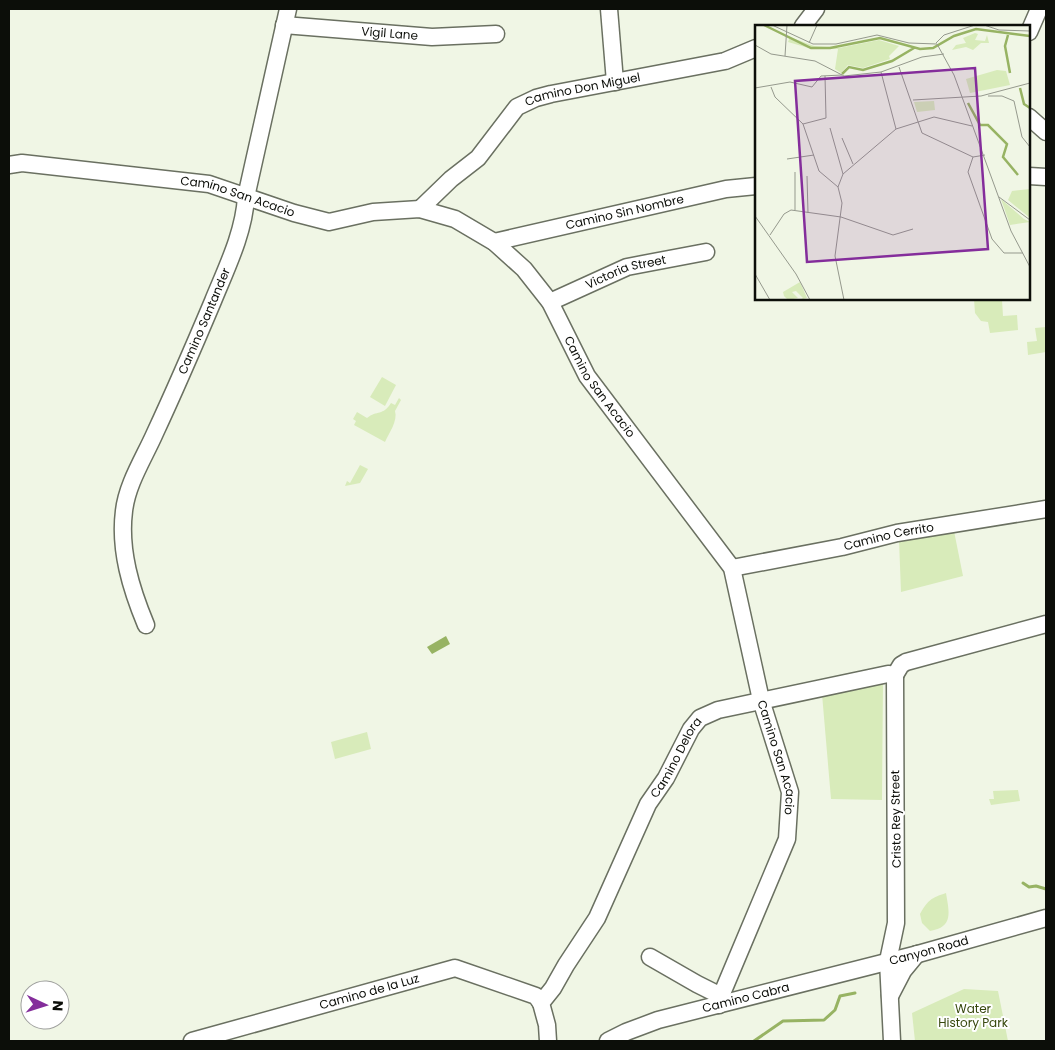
<svg xmlns="http://www.w3.org/2000/svg" width="1055" height="1050" font-family="Poppins,sans-serif">
<rect width="100%" height="100%" fill="#f0f6e5"/>
<g fill="#d8ebba">
<polygon points="974,299 1002,300 1003,316 1017,315 1018,330 990,333 988,322 981,321 975,313"/>
<polygon points="1046,327 1046,352 1028,355 1027,342 1037,341 1035,328"/>
<polygon points="382,377 396,385 385,406 370,397"/>
<path d="M399 398 401 400 395 411C398 421 389 433 385 442L354 425 356 421 353 419 357 412 367 418C377 410 383 416 391 403L395 405Z"/>
<polygon points="360,465 368,469 360,483 345,486 347,481 350,483"/>
<polygon points="954,531 963,576 901,592 899,540"/>
<polygon points="883,681 882,800 831,799 822,694"/>
<polygon points="367,732 371,749 335,759 331,742"/>
<polygon points="1018,790 1020,801 991,805 989,799 994,799 993,791"/>
<path d="M946 893C949 912 954 927 930 931L922 923 920 914C928 900 931 898 946 893Z"/>
<polygon points="964,989 998,991 1008,1041 915,1041 912,1013"/>
</g>
<polygon fill="#97b363" points="446,636 450,644 432,654 427,647"/>
<g fill="none" stroke-linecap="round" stroke-linejoin="round">
<g stroke="#97b363" stroke-width="3">
<polyline points="1023,883 1029,887 1036,886 1046,889"/>
<polyline points="754,1041 783,1021 824,1020 835,1010 840,996 855,993"/>
</g>
<defs>
<g id="minor">
<polyline points="609,9 615,82"/>
<path id="s1" d="M284 25 432 37 496 34"/>
<polyline points="803,26 816,9"/>
<polyline points="1029,32 1039,9"/>
<polyline points="1029,117 1046,132"/>
<path id="s2" d="M9 165 22 163 209 184 294 213 329 222 373 212 420 209 455 219 494 242 524 269 550 302 587 376 732 568 761 700 790 792 787 839 721 996 719 1005"/>
<polyline points="1029,176 1046,177"/>
<path id="s3" d="M420 209 451 179 478 158 517 107 536 98 551 94 725 61 756 48"/>
<path id="s4" d="M494 242 726 189 756 186"/>
<path id="s5" d="M550 302 627 267 706 252"/>
<path id="s6" d="M732 568 842 547 897 533 1046 509"/>
<path id="s7" d="M146 625C131 589 119 550 124 511 127 484 144 458 155 433 175 390 194 346 213 301 226 269 244 233 246 197L288 9"/>
<polyline points="650,957 697,984 721,996"/>
<polyline points="890,996 903,971 917,954"/>
<path id="s8" d="M192 1041 455 968 536 996 541 1003"/>
<path id="s9" d="M548 1041 547 1025 541 1003 553 988 566 965 597 918 648 804 666 778 691 729 700 718 718 710 888 674 895 675 901 665 906 662 1046 624"/>
<path id="s10" d="M608 1041 626 1032 658 1020 918 954 1046 918"/>
<polyline points="892,1041 888,961 896,923 895,675"/>
</g>
</defs>
<use href="#minor" stroke="#6a7061" stroke-width="19"/>
<use href="#minor" stroke="#fff" stroke-width="16"/>
</g>
<g text-anchor="middle" stroke-width="4" stroke-linejoin="round" paint-order="stroke">
<g font-size="12" fill="#0c0e09" stroke="#fff">
<text dy="4" stroke="none"><textPath href="#s1" startOffset="106">Vigil Lane</textPath></text>
<text dy="4" stroke="none"><textPath href="#s3" startOffset="210">Camino Don Miguel</textPath></text>
<text dy="4" stroke="none"><textPath href="#s2" startOffset="232">Camino San Acacio</textPath></text>
<text dy="4" stroke="none"><textPath href="#s4" startOffset="134">Camino Sin Nombre</textPath></text>
<text dy="4" stroke="none"><textPath href="#s5" startOffset="82">Victoria Street</textPath></text>
<text dy="4" stroke="none"><textPath href="#s7" startOffset="324">Camino Santander</textPath></text>
<text dy="4" stroke="none"><textPath href="#s2" startOffset="682">Camino San Acacio</textPath></text>
<text dy="4" stroke="none"><textPath href="#s6" startOffset="160">Camino Cerrito</textPath></text>
<text dy="4" stroke="none"><textPath href="#s9" startOffset="320">Camino Delora</textPath></text>
<text dy="4" stroke="none"><textPath href="#s2" startOffset="1102">Camino San Acacio</textPath></text>
<text transform="translate(896 819) rotate(-91)" y="4">Cristo Rey Street</text>
<text dy="4" stroke="none"><textPath href="#s10" startOffset="334">Canyon Road</textPath></text>
<text dy="4" stroke="none"><textPath href="#s8" startOffset="184">Camino de la Luz</textPath></text>
<text dy="4" stroke="none"><textPath href="#s10" startOffset="145">Camino Cabra</textPath></text>
</g>
<g font-size="12" fill="#37480d" stroke="#fff">
<text x="973" y="1013">Water<tspan x="973" dy="14">History Park</tspan></text>
</g>
</g>
<g transform="translate(755 25)">
<rect width="275" height="275" fill="#f0f6e5"/>
<path d="M220 8 223 9 220 15 230 16 232 10 234 18H226L218 25 211 22 197 25 201 20 211 18 208 13ZM35 12 59 21 84 23 124 15 144 21 134 31 135 34 108 43 93 40 86 48 80 44 83 24H57L33 17ZM242 45 251 46 255 60 215 68 211 54ZM179 76 180 85 162 87 159 77ZM275 164V193L253 175 257 166ZM246 174 269 194 275 197 255 200ZM45 257 52 273 45 275 48 273 41 266 37 267 43 273 33 275 29 271 28 267Z" fill="#d8ebba"/>
<path fill="none" stroke="#97b363" stroke-width="2.5" d="M9 0 56 23H75L125 13 165 24 178 23 199 11 221 4 275 11M253 10 250 21 255 48M87 49 94 42 108 45 137 36 159 23M265 63 269 79 275 83M213 78 225 100H233L252 119 248 132 263 150"/>
<path fill="none" stroke="#95998d" stroke-width="1" d="M17 0 58 19H81L122 10 154 18 182 19 199 50 256 206 275 242M229 0 244 5 275 6M54 18 62 0M181 18 189 10 220 0M0 20 16 29 60 36 89 51 126 47 167 32 189 29M30 31 32 0M144 42 167 108 218 132 230 130M126 47 141 104M16 62 20 72 48 99 64 146 83 162M0 63 35 57 57 62 66 51 87 50M233 71H247L259 76 267 112 275 122M158 75 226 71 275 58M48 99 71 93 70 51M75 103 88 149M87 113 98 139M218 132 213 147 237 214 249 228H268M32 134 59 130M40 147V185M52 151 53 188M244 172 275 195M0 191 41 249 55 275M15 210 29 189 36 185 86 192 138 210 158 204M0 249 15 275M89 275 80 231 87 178 83 162 88 149 141 104 179 92 217 101"/>
<path fill="#842d9b" fill-opacity="0.15" stroke="#842d9b" stroke-width="2.5" d="M220 43 233 224 52 237 40 56Z"/>
<rect width="275" height="275" fill="none" stroke="#0c0e09" stroke-width="2.5"/>
</g>
<rect width="1055" height="1050" fill="none" stroke="#0c0e09" stroke-width="20"/>
<g transform="translate(45 1005) rotate(94)"><circle r="24" fill="#ffffff" stroke="#9e9f9d"/>
<path d="M0-4L9 19L0 12L-9 19Z" fill="#842d9b"/>
<text y="-8" font-size="14" font-weight="bold" text-anchor="middle" fill="#0c0e09">N</text>
</g>
</svg>
